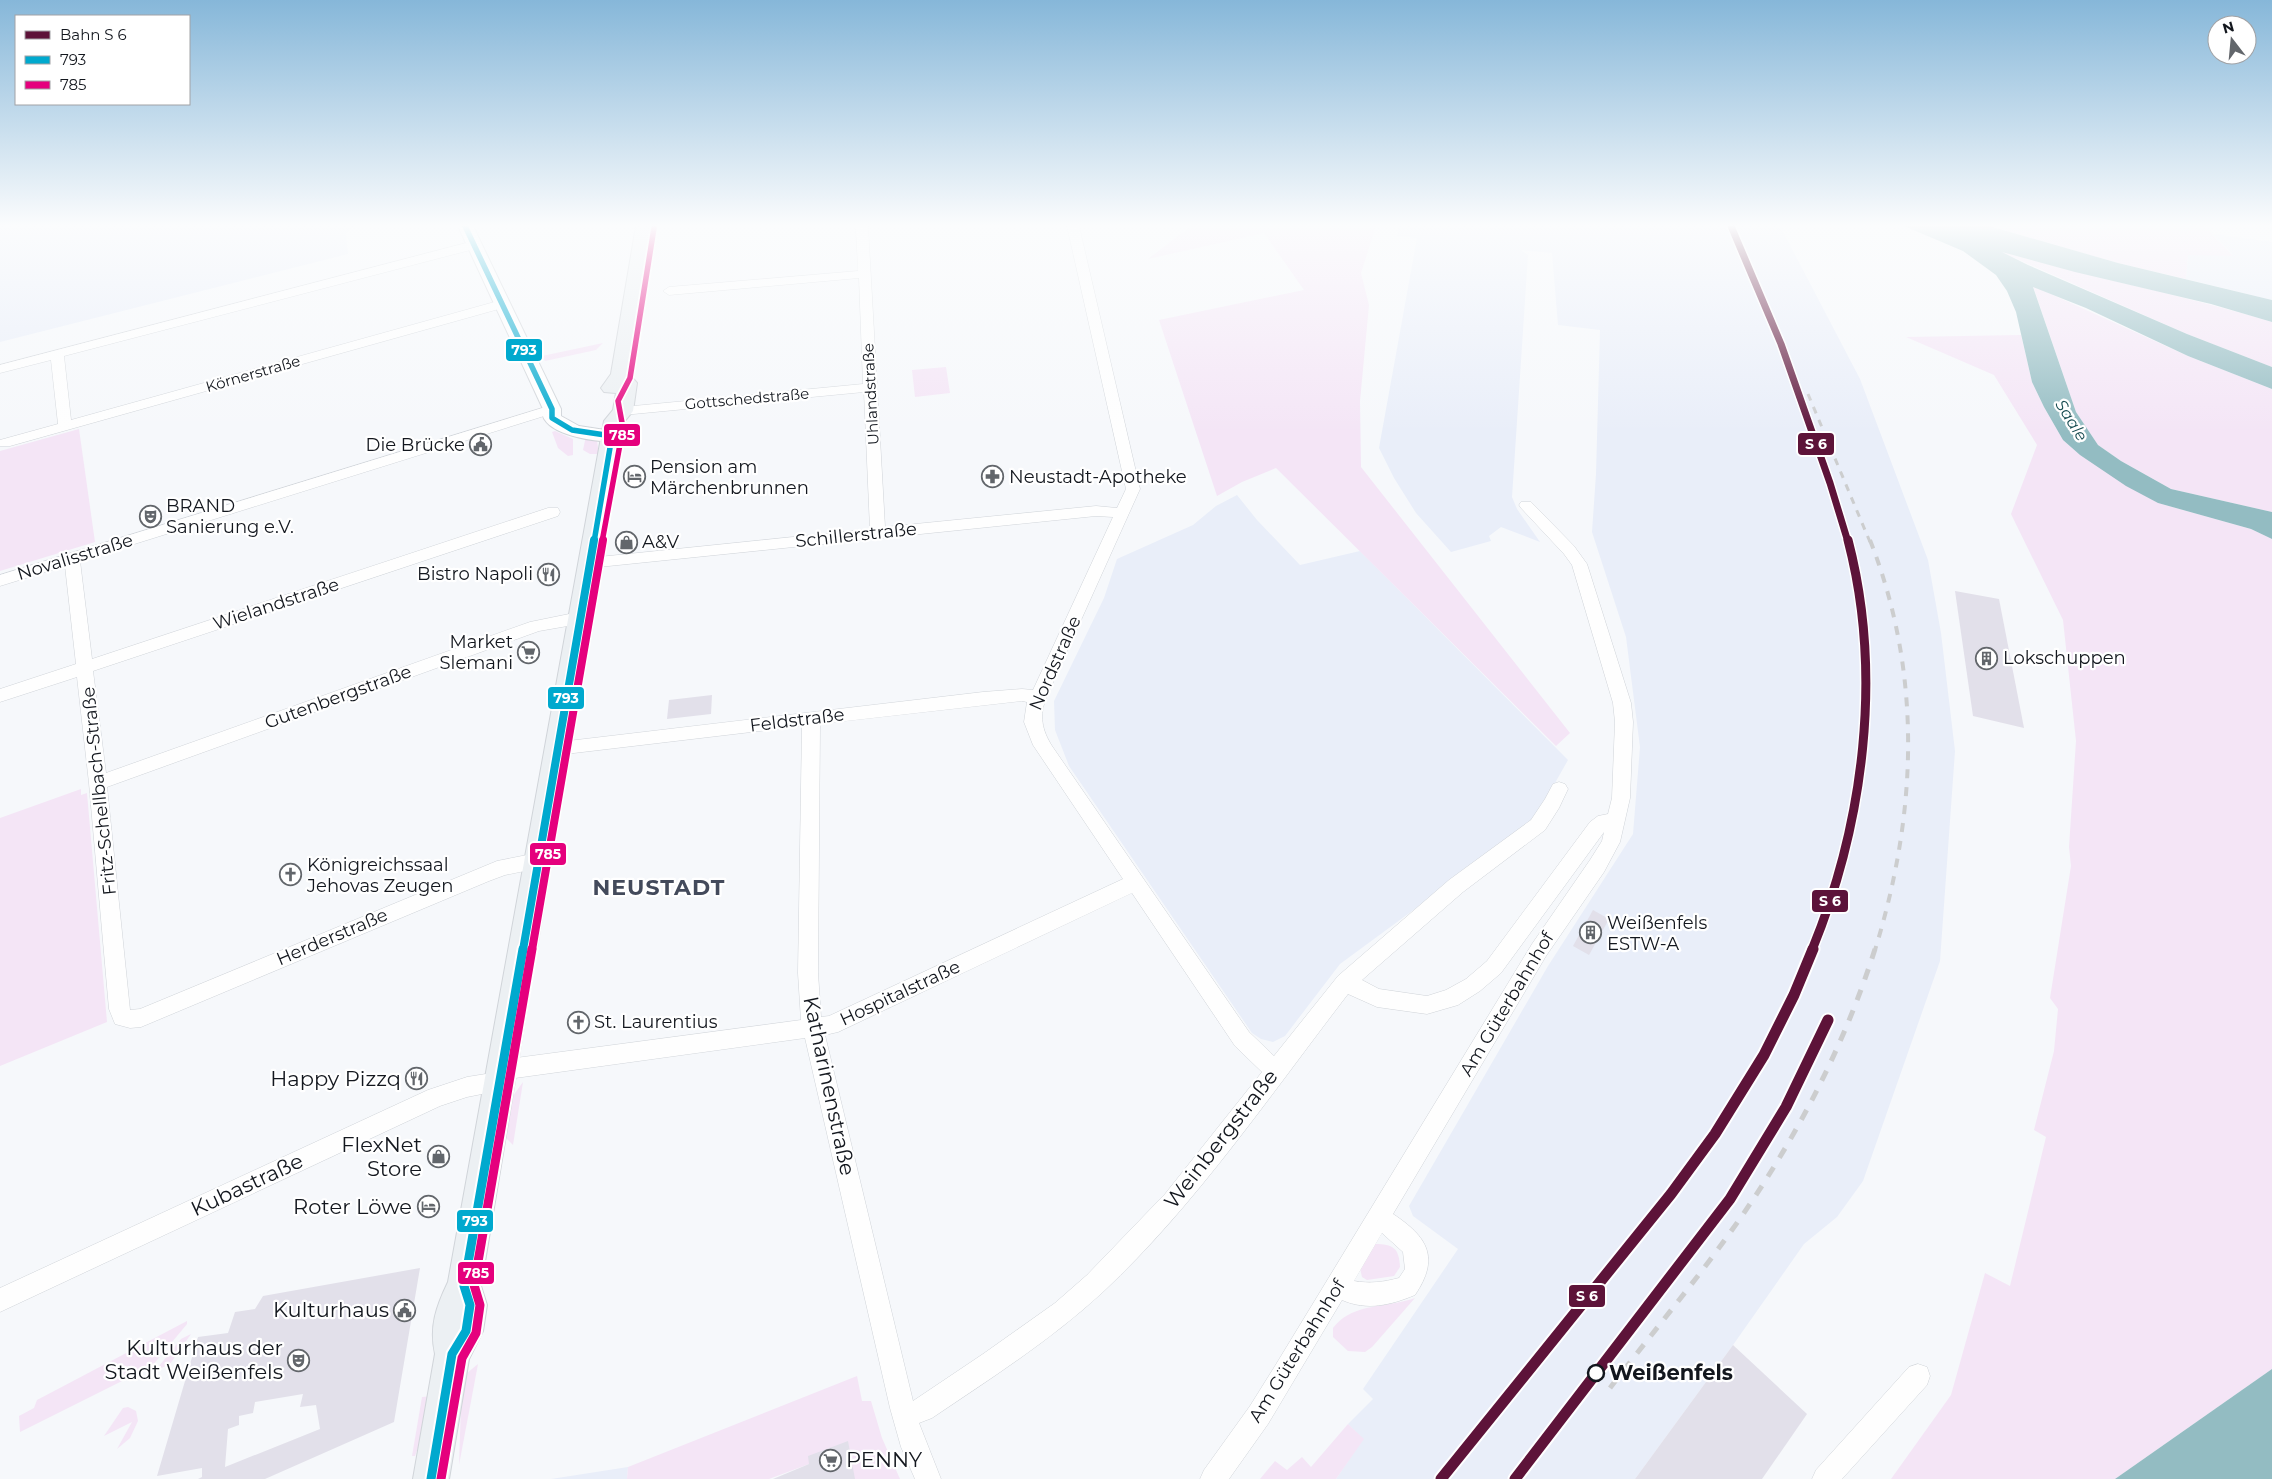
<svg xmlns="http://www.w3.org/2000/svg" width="2272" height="1479" font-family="Montserrat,sans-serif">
<rect width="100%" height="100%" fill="#f6f8fb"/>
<g fill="#e9eef9">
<polygon points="0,226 354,226 346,234 348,254 0,342"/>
<polygon points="1399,226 1780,226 1860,379 1928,560 1941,633 1955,751 1940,961 1863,1181 1837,1217 1804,1244 1733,1345 1635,1479 1336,1479 1363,1439 1348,1424 1373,1399 1363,1389 1458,1249 1413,1216 1409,1206 1548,966 1633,834 1640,747 1626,637 1592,532 1596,474 1600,330 1558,325 1552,253 1521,250 1528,255 1512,497 1517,509 1540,542 1501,527 1489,536 1491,541 1451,552 1416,513 1394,478 1379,448 1417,238 1397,236"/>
<polygon points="2213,234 2272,242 2272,300 2186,279 2188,255 2233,255"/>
<polygon points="1237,495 1257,520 1300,565 1360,551 1568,760 1533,822 1340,964 1285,1036 1273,1042 1261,1039 1252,1033 1069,766 1055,730 1054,701 1104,598 1117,559 1193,525 1216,506"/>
<polygon points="628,1467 627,1479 551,1479"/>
</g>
<g fill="#f4e5f6">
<polygon points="1191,226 1376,226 1361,273 1369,305 1360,401 1361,467 1570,733 1556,746 1276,468 1242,482 1217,496 1159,320 1304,290 1264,233 1148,259"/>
<polygon points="1989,226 2205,226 2233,256 2188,255 2186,279 2118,263"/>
<path d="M1999 251C2090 277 2182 295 2272 322V367L2187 334Z"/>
<polygon points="2033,286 2188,356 2272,389 2272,512 2171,489 2121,461 2098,445 2076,412"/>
<polygon points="2021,335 2032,382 2044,407 2063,440 2080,455 2158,503 2251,529 2272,539 2272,1369 2115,1479 1891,1479 1951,1395 1985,1273 2010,1286 2046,1137 2034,1130 2054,1051 2058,1009 2050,998 2071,866 2069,847 2076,741 2063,620 2011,514 2037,445 1994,375 1906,337"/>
<polygon points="603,343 596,350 545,361 542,356"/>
<polygon points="946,367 950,393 915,397 912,370"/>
<polygon points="79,429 95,542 0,571 0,451"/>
<polygon points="555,431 573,439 573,455 568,456 558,448 552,432"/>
<polygon points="586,436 597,441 599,454 590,454 583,450"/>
<polygon points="81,789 81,795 87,793 107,1022 0,1066 0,818"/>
<polygon points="523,1082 513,1145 504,1136 510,1100"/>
<path d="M1375 1244C1393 1244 1399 1248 1400 1267L1394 1276 1367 1280 1362 1277 1360 1268Z"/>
<path d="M1415 1298 1372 1347 1365 1352 1348 1351 1333 1337V1328C1337 1323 1342 1318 1348 1315 1368 1304 1393 1306 1415 1298Z"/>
<polygon points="187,1321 187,1324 152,1366 20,1432 19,1416 34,1408 37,1400"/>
<polygon points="191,1334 170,1364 155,1371 181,1339"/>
<polygon points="478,1364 459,1465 461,1404 466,1374"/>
<polygon points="857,1376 862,1401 871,1401 882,1438 900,1479 855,1479 809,1464 769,1479 627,1479 628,1467"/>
<polygon points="433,1396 430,1414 415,1456 412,1456 422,1397"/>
<polygon points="128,1407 136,1411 138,1421 130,1438 117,1449 132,1422 104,1436 123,1408"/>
<polygon points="1348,1424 1364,1439 1336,1479 1260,1479 1275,1461 1287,1470 1302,1457 1311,1467"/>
</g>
<g fill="#93bcc2">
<polygon points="1904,226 1989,226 2118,263 2272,300 2272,322 2211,304 2075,272 2002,252 2028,265 2187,334 2272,367 2272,389 2188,356 2086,308 2033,287 2076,412 2098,445 2121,461 2171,489 2272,512 2272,539 2251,529 2158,503 2126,486 2080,455 2063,440 2044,407 2032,382 2016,312 2007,291 1996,275 1963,251"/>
<polygon points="2272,1369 2272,1479 2115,1479"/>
</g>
<g fill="#e2e0ea" fill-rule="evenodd">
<polygon points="1955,591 1999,599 2024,728 1973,716"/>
<polygon points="712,695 711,714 667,719 669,700"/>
<polygon points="1593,910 1609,919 1589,955 1573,946"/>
<path d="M420 1268 394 1422 265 1479H198L202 1477V1468L157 1476 198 1337 228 1333 235 1312 255 1309 263 1296ZM303 1394 300 1407 316 1405 320 1429 225 1467 228 1429 239 1425V1416L253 1413 255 1402Z"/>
<polygon points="1733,1345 1807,1414 1762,1479 1635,1479"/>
<polygon points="848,1441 855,1479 773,1479 809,1464 808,1456"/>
</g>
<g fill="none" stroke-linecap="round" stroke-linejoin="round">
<defs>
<g id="minor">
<path d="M856 226H868L885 527 1096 506 1117 508 1126 489 1067 226H1079L1140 489 1046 698C1039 716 1042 730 1052 746L1249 1032 1274 1056 1338 976 1449 880 1531 820 1545 799 1553 784 1559 782 1565 784 1568 789 1559 808 1545 830 1463 892 1362 980 1379 989 1427 996 1446 990 1466 979 1487 961 1590 822 1598 816 1608 814 1612 798 1615 722 1613 703 1572 565 1564 554 1521 508 1519 505 1521 502H1531L1574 546 1587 564 1631 703 1633 722 1630 798 1620 842 1604 872 1546 956 1393 1214C1428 1237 1440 1258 1415 1295 1391 1305 1367 1311 1342 1300L1268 1424 1229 1479H1200L1204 1470 1250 1406 1275 1366 1532 944 1590 860 1602 841 1604 832 1501 973 1480 991 1458 1005 1427 1014 1377 1007 1348 994C1271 1094 1195 1206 1103 1292 1051 1340 990 1379 932 1418L919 1423 941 1479H915L901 1447 890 1408 805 1038 508 1079 510 1082 507 1089 467 1097 440 1106 0 1312V1288L428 1090 467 1077 492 1073 490 1070 494 1063 501 1060 801 1020 798 973 802 726 557 755 551 753 548 748 551 743 983 692 1022 689 1033 690 1113 517 1096 516 589 568 584 567 581 563 584 559 589 558 870 529 864 392 623 415 616 411 623 407 863 384 859 278 669 295 663 291 669 287 858 271ZM1022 701 1027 702 1024 722 1033 745 1123 879 829 1016 821 1017 818 973 820 724ZM1132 893 1235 1046 1262 1072 1165 1194 1087 1275 1055 1303 983 1354 913 1401 825 1035 838 1032ZM1382 1233 1403 1252 1405 1269 1399 1278C1384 1282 1370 1284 1354 1281Z"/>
<polygon points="474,241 480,245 478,248 64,356 71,420 498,301 506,301 508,304 506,307 10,446 0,446 0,440 58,424 51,360 0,373 0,365"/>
<polygon points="552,405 559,409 557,412 80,561 92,659 548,508 558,508 560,512 558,516 93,671 106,773 530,622 579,612 585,614 587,618 585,622 579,624 539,631 107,787 130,1010 140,1009 497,861 537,853 544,855 546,861 544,867 505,875 489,881 141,1027 130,1028 115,1024 109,1009 89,783 77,677 0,702 0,689 76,664 65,566 0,586 0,575"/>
<polygon points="1918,1364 1927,1367 1930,1376 1927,1385 1842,1479 1812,1479 1816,1470 1909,1367"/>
</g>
<path id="tertiary" d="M458 226H473L561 409V416L579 426 618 432 621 436 618 440C601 444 555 436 545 420 542 417 543 413 543 409Z"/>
<path id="secondary" d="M636 226H652L630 375 637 383 633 411 624 422 481 1286 487 1305 483 1331 469 1359 449 1479H413L435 1354C429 1327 436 1307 448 1282L604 421 613 410 616 393 604 392 601 388 611 374Z"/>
</defs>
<use href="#minor" stroke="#d0d4d9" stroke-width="1"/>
<use href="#tertiary" stroke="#d0d4d9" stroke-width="2"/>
<use href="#secondary" stroke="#d0d4d9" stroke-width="2"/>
<use href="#minor" fill="#fefefe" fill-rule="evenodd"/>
<use href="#tertiary" fill="#fefefe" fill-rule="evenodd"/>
<use href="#secondary" fill="#ecf0f3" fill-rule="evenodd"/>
<polyline stroke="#cccdce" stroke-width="3" stroke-dasharray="7 7" stroke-linecap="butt" points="1808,394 1870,542"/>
<path stroke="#cccdce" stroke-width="4" stroke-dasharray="9 9" stroke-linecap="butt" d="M1870 540C1923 675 1917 814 1875 950"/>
<path stroke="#cccdce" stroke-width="5" stroke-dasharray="11 11" stroke-linecap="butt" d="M1610 1388C1662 1320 1719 1254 1765 1181 1811 1109 1849 1031 1875 949"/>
<defs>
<g id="bus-1-far2">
<polyline points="465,226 552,409 552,418 572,430 612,436"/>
<polyline points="594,542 612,436"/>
</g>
<polyline id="bus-1-far1" points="523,950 594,540"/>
<polyline id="bus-1" points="431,1479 452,1354 466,1331 470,1305 464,1286 523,949"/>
<polyline id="bus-2-far2" points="602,542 623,428 618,401 630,378 654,228"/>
<polyline id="bus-2-far1" points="532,950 603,540"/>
<polyline id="bus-2" points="441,1479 462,1358 476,1333 480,1305 474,1285 532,949"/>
</defs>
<use href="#bus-1-far2" stroke="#fff" stroke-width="9"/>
<use href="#bus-1-far1" stroke="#fff" stroke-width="11"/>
<use href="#bus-1" stroke="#fff" stroke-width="13"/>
<use href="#bus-2-far2" stroke="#fff" stroke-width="9"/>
<use href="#bus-2-far1" stroke="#fff" stroke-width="11"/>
<use href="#bus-2" stroke="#fff" stroke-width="13"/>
<use href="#bus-1-far2" stroke="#00a9ce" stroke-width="5.5"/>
<use href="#bus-1-far1" stroke="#00a9ce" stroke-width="8"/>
<use href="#bus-1" stroke="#00a9ce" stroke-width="9"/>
<use href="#bus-2-far2" stroke="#e5007d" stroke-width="5.5"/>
<use href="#bus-2-far1" stroke="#e5007d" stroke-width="8"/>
<use href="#bus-2" stroke="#e5007d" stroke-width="9"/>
<defs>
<polyline id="rail-1-far2" points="1731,226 1781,344 1830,483 1848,542"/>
<path id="rail-1-far1" d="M1812 950C1864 823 1883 674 1848 540"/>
<g id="rail-1">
<polyline points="1441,1479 1671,1194 1715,1134 1764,1055 1794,995 1813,949"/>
<polyline points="1515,1479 1730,1199 1786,1107 1828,1020"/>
</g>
</defs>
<use href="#rail-1-far2" stroke="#fff" stroke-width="10"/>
<use href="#rail-1-far1" stroke="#fff" stroke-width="12"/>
<use href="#rail-1" stroke="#fff" stroke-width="15"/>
<use href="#rail-1-far2" stroke="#5d1339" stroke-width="7"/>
<use href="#rail-1-far1" stroke="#5d1339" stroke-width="9"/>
<use href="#rail-1" stroke="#5d1339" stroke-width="11"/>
</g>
<linearGradient id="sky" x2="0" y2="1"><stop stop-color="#86b7d9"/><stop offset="0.52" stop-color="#fbfcfd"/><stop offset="1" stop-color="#fbfcfd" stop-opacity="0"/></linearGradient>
<rect width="2272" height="433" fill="url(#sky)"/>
<defs>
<symbol id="civic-ring" viewBox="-11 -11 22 22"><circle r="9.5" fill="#fff" stroke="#62666b" stroke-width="1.5"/><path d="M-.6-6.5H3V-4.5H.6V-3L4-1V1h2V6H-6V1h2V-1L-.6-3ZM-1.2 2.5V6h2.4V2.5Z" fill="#62666b"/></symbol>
<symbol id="hotel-ring" viewBox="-11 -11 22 22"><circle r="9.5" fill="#fff" stroke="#62666b" stroke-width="1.5"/><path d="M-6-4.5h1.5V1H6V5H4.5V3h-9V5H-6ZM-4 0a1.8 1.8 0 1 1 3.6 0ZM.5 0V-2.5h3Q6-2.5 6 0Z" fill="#62666b"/></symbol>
<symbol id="pharmacy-ring" viewBox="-11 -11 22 22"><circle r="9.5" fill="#fff" stroke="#62666b" stroke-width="1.5"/><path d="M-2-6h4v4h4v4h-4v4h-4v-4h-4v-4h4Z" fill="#62666b"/></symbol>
<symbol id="theatre-ring" viewBox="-11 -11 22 22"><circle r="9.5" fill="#fff" stroke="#62666b" stroke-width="1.5"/><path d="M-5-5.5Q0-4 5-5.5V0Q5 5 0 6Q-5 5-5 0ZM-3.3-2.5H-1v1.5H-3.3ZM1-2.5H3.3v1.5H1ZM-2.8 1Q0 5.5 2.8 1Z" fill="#62666b"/></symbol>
<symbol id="shop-ring" viewBox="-11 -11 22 22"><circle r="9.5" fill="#fff" stroke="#62666b" stroke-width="1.5"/><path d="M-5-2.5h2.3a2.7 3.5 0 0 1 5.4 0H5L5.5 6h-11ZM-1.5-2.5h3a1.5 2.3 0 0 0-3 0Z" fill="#62666b"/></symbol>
<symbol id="restaurant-ring" viewBox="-11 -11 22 22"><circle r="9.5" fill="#fff" stroke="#62666b" stroke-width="1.5"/><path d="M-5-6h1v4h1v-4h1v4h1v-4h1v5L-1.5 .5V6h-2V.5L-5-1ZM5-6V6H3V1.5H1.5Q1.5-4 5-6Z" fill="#62666b"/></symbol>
<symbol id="supermarket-ring" viewBox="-11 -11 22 22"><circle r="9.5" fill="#fff" stroke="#62666b" stroke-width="1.5"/><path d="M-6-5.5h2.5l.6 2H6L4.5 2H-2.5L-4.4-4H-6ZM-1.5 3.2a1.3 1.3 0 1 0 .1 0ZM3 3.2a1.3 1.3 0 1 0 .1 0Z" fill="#62666b"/></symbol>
<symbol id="building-ring" viewBox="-11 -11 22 22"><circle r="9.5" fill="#fff" stroke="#62666b" stroke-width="1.5"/><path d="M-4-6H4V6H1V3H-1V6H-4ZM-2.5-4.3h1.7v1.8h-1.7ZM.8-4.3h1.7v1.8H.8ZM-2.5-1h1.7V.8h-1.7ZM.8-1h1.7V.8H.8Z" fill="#62666b"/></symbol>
<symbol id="church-ring" viewBox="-11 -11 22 22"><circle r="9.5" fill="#fff" stroke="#62666b" stroke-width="1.5"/><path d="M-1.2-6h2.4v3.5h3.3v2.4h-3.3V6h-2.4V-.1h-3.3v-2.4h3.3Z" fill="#62666b"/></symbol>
</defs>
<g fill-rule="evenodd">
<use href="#civic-ring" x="468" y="432" width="25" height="25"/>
<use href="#hotel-ring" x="622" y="464" width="25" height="25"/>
<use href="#pharmacy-ring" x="980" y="464" width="25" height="25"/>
<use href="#theatre-ring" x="138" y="504" width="25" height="25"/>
<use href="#shop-ring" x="614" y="530" width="25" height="25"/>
<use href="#restaurant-ring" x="536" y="562" width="25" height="25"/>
<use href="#supermarket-ring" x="516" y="640" width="25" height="25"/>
<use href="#building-ring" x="1974" y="646" width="25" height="25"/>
<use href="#church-ring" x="278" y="862" width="25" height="25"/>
<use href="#building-ring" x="1578" y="920" width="25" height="25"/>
<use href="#church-ring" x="566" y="1010" width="25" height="25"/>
<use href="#restaurant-ring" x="404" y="1066" width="25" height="25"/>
<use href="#shop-ring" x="426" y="1144" width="25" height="25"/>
<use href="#hotel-ring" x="416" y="1194" width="25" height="25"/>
<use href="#civic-ring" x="392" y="1298" width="25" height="25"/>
<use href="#theatre-ring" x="286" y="1348" width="25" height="25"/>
<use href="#supermarket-ring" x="818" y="1448" width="25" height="25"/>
</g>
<circle fill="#fff" stroke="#13171e" stroke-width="2.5" cx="1596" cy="1373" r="8"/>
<g text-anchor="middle" stroke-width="4.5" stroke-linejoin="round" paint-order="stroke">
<g font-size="15" fill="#13171e" stroke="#fff">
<text transform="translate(253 374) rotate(-16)" y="5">Körnerstraße</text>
<text transform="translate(871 394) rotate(-93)" y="5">Uhlandstraße</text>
<text transform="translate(747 399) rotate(-5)" y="5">Gottschedstraße</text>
</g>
<g font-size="16" font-style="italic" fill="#154a4f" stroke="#fff">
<text transform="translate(2072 420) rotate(58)" y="6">Saale</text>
</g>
<g font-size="18" fill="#13171e" stroke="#fff" text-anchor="start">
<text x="465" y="451" text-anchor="end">Die Brücke</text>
<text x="650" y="473">Pension am<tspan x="650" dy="21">Märchenbrunnen</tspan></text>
<text x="1009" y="483">Neustadt-Apotheke</text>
<text x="166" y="512">BRAND<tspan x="166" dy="21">Sanierung e.V.</tspan></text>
<text x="642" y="548">A&amp;V</text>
<text x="533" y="580" text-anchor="end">Bistro Napoli</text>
<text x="513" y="648" text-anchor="end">Market<tspan x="513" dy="21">Slemani</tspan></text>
<text x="2003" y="664">Lokschuppen</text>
<text x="307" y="871">Königreichssaal<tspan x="307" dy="21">Jehovas Zeugen</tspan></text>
<text x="1607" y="929">Weißenfels<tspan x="1607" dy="21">ESTW-A</tspan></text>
<text x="594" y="1028">St. Laurentius</text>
</g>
<g font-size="18" fill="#13171e" stroke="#fff">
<text transform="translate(856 535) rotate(-6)" y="6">Schillerstraße</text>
<text transform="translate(75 557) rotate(-17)" y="6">Novalisstraße</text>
<text transform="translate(276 604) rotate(-18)" y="6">Wielandstraße</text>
<text transform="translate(1055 663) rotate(-66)" y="6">Nordstraße</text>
<text transform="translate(338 697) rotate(-20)" y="6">Gutenbergstraße</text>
<text transform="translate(797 720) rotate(-7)" y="6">Feldstraße</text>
<text transform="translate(99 791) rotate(-96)" y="6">Fritz-Schellbach-Straße</text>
<text transform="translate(332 937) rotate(-23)" y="6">Herderstraße</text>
<text transform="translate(900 993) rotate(-25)" y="6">Hospitalstraße</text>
<text transform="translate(1507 1004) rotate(-59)" y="6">Am Güterbahnhof</text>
<text transform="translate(1297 1351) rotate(-58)" y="6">Am Güterbahnhof</text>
</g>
<g font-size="21" fill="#13171e" stroke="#fff" text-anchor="end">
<text x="401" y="1086">Happy Pizzq</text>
<text x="422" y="1152">FlexNet<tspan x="422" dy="24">Store</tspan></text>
<text x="412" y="1214">Roter Löwe</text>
<text x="389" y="1317">Kulturhaus</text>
<text x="283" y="1355">Kulturhaus der<tspan x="283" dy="24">Stadt Weißenfels</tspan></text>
<text x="846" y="1467" text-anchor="start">PENNY</text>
</g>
<g font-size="21" fill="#13171e" stroke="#fff">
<text transform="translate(829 1086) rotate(78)" y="7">Katharinenstraße</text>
<text transform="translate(1221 1139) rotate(-52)" y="7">Weinbergstraße</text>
<text transform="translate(247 1185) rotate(-25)" y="7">Kubastraße</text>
</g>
<g font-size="21" font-weight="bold" fill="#13171e" stroke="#fff" text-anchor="start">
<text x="1609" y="1380">Weißenfels</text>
</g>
<g font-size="22" font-weight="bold" letter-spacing="1" fill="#434a5b" stroke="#fff">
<text x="659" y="895">NEUSTADT</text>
</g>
</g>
<g stroke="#fff" stroke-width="2">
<rect x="505" y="338" width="38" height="24" rx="5" fill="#00a9ce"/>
<rect x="603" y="423" width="38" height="24" rx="5" fill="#e5007d"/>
<rect x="1797" y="432" width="38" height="24" rx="5" fill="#5d1339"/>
<rect x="547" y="686" width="38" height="24" rx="5" fill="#00a9ce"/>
<rect x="529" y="842" width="38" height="24" rx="5" fill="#e5007d"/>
<rect x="1811" y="889" width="38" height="24" rx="5" fill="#5d1339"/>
<rect x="456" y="1209" width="38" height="24" rx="5" fill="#00a9ce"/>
<rect x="457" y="1261" width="38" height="24" rx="5" fill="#e5007d"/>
<rect x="1568" y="1284" width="38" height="24" rx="5" fill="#5d1339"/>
</g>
<g font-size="14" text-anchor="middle" font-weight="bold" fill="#fff">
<text x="524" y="355">793</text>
<text x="622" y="440">785</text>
<text x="1816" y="449">S 6</text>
<text x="566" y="703">793</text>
<text x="548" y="859">785</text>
<text x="1830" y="906">S 6</text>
<text x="475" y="1226">793</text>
<text x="476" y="1278">785</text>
<text x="1587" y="1301">S 6</text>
</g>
<rect x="15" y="15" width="175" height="90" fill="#ffffff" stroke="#a1a2a5"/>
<rect x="25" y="31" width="25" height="8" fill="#5d1339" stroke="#a1a2a5"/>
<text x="60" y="40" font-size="15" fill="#13171e">Bahn S 6</text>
<rect x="25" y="56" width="25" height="8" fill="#00a9ce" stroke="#a1a2a5"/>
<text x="60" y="65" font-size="15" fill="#13171e">793</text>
<rect x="25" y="81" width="25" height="8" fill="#e5007d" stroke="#a1a2a5"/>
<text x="60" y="90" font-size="15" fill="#13171e">785</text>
<g transform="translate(2232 40) rotate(344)"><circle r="24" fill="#ffffff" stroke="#a1a2a5"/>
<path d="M0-4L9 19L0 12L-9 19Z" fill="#62666b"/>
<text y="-8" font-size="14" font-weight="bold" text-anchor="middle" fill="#13171e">N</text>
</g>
</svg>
